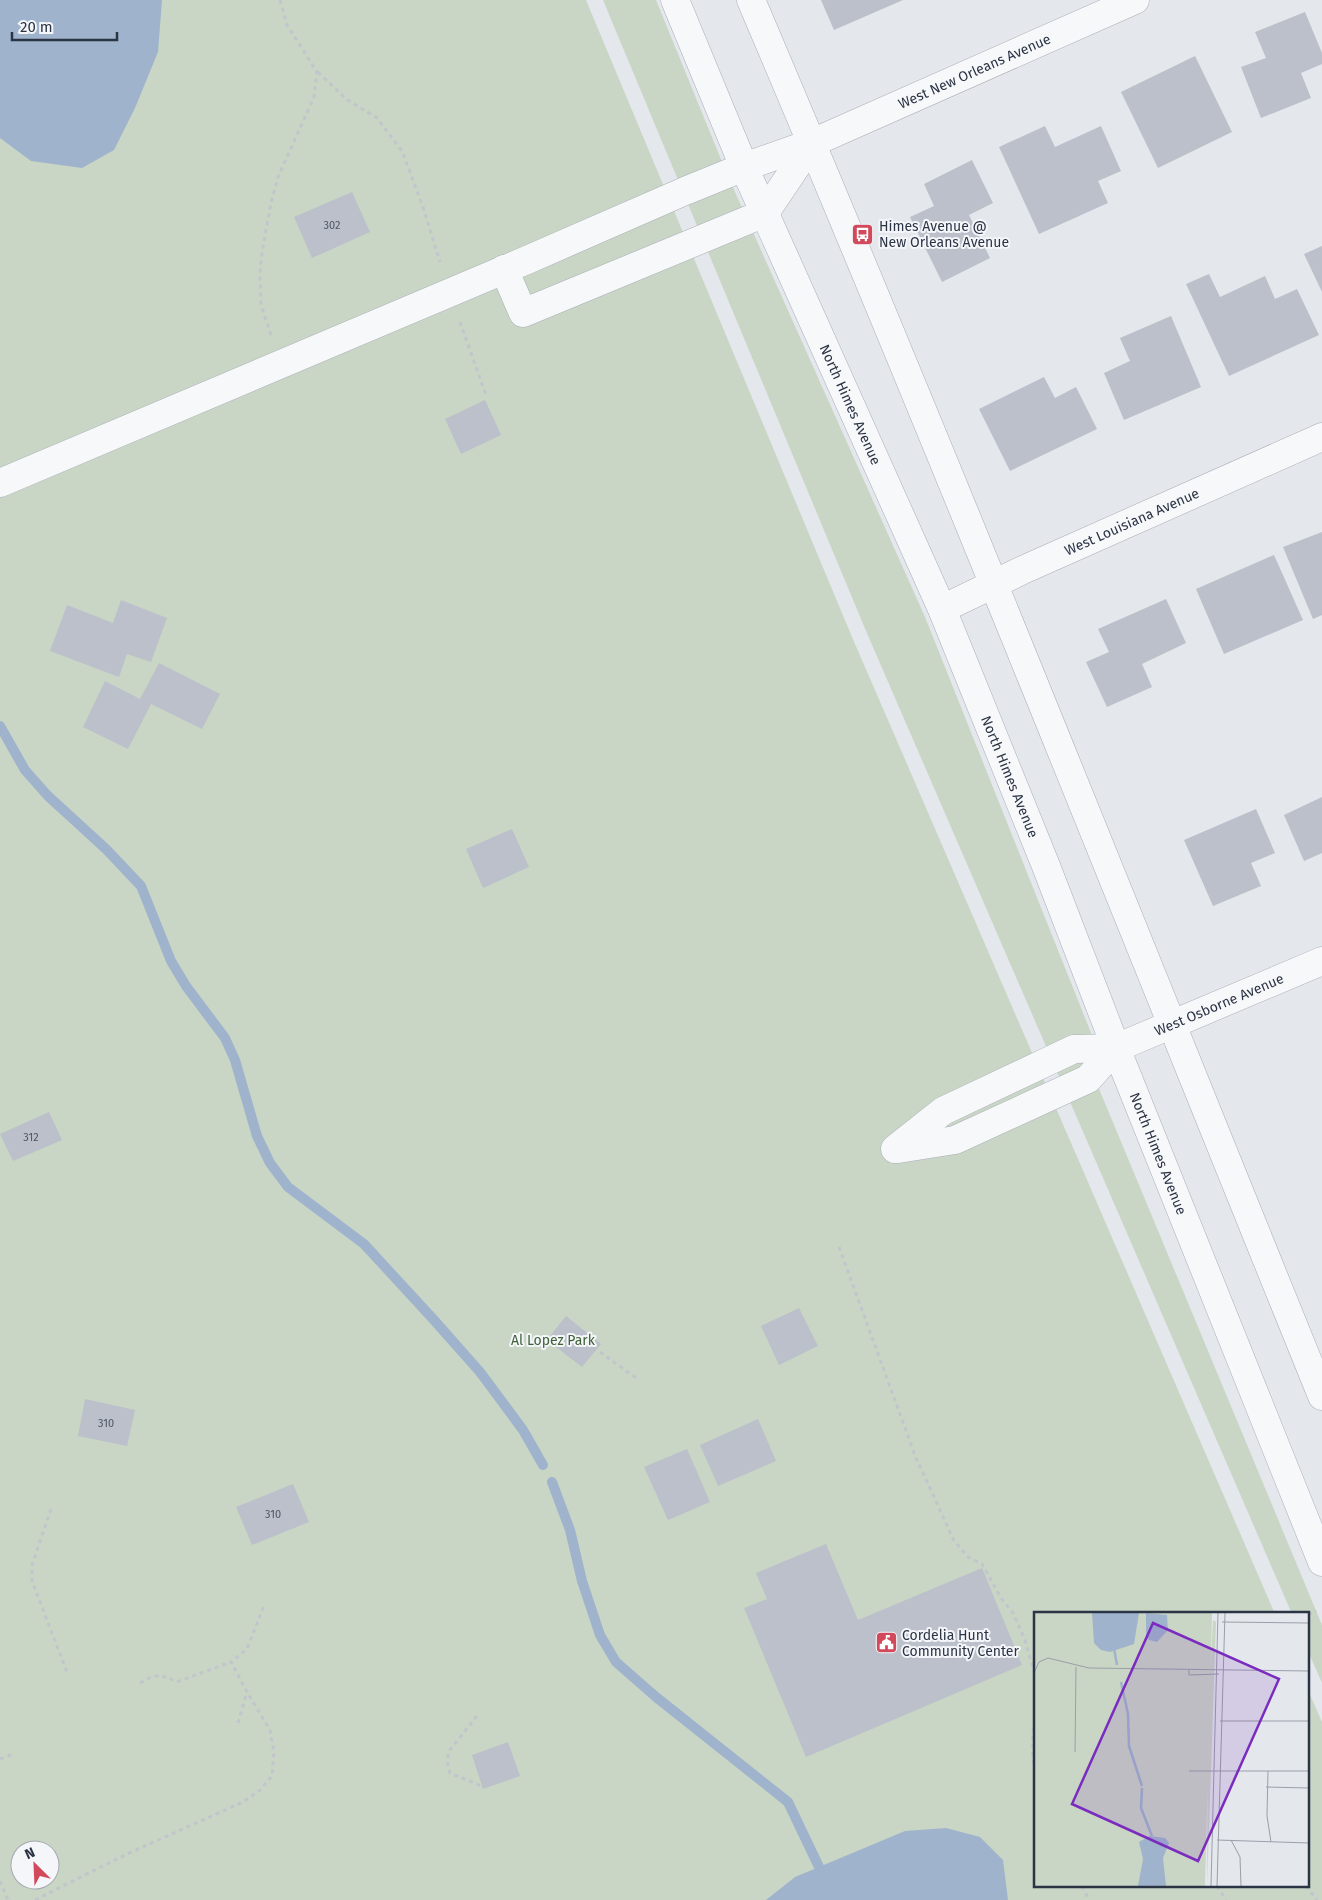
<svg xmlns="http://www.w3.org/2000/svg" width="1322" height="1900" font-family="'Fira Sans',sans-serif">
<rect width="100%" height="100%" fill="#e4e7ec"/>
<g fill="#c9d6c5" fill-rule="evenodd">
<path d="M0 0H586L852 637 1275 1614H1036V1886H1308V1690L1322 1722V1900H0ZM20 1850H50V1880H20Z"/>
<polygon points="603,0 656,0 727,174 925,617 1109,1078 1097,1084 1322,1625 1322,1683 1308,1651 1308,1614 1292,1614 866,631"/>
</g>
<g fill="#9fb4cc">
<polygon points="0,0 162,0 158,52 135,108 114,150 82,168 31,161 0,138"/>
<polygon points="946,1828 980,1837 1003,1860 1008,1900 766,1900 795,1877 905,1831"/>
</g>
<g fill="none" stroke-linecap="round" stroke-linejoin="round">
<g stroke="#9fb4cc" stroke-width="10">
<polyline points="0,726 25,770 48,796 106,849 141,886 171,961 186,986 225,1038 235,1060 257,1136 270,1163 288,1187 364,1244 434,1320 480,1372 523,1430 543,1465"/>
<polyline points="552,1482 570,1530 582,1581 600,1635 616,1662 656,1697 788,1802 819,1867"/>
</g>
</g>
<g fill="#bbc0ca">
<polygon points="821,0 903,0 834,30"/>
<polygon points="1305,12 1322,53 1322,64 1301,73 1311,98 1261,118 1241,67 1266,58 1255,32"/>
<polygon points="1195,56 1232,132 1158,168 1121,92"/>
<polygon points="1045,126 1055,147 1101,126 1121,171 1098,181 1108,203 1039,234 999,147"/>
<polygon points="972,160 993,203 969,215 990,258 942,282 910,217 934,206 924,184"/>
<polygon points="352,192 370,232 312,258 294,217"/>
<polygon points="1322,246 1322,292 1304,254"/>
<polygon points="1209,274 1220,297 1265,276 1275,299 1297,289 1319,335 1229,376 1186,284"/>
<polygon points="1171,316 1201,387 1124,420 1104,373 1130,361 1120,338"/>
<polygon points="1044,377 1055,398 1076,387 1097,429 1010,471 979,409"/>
<polygon points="485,400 501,435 461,454 445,419"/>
<polygon points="1322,532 1322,615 1313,619 1283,547"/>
<polygon points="1274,555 1303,620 1224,654 1196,589"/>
<polygon points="1166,599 1186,643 1142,664 1152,687 1107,707 1086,662 1109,652 1098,629"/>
<polygon points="121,600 167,618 151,662 127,654 119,677 50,651 67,605 113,623"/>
<polygon points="159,663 220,694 202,729 151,704 128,749 83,727 105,681 140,699"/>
<polygon points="1322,797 1322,853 1304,861 1284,815"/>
<polygon points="1256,809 1275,853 1251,863 1261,886 1213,906 1184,840"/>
<polygon points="512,829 529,867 483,888 466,849"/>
<polygon points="49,1112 62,1140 13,1161 0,1134"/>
<polygon points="799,1308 818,1346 779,1365 761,1326"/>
<polygon points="566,1316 601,1344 582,1367 547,1340"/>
<polygon points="85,1399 135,1410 127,1446 78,1436"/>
<polygon points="758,1419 776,1461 718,1486 700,1445"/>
<polygon points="687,1449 710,1502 668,1520 644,1467"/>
<polygon points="293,1484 309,1522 252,1545 236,1507"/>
<polygon points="826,1544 858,1620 982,1568 1022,1665 806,1757 744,1608 767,1599 756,1573"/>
<polygon points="508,1742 520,1776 483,1789 472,1755"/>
</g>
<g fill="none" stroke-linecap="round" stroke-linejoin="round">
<defs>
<g id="minor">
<path id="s1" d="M675 0 744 167 942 609 1046 866 1116 1048 1322 1562"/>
<path d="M751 0C948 463 1133 930 1322 1396"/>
<polyline points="504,269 523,313 765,213 812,143"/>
<path id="s2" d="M0 483 527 260 685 191 744 167 812 143 1135 0"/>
<path id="s3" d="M942 609 1025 569 1322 437"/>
<path id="s4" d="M895 1149 943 1111 1074 1049 1116 1048 1322 961"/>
<polyline points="898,1149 955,1140 1088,1079 1116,1048"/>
</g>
</defs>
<use href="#minor" stroke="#a9aeb7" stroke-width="29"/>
<g stroke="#c2c5cb" stroke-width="3" stroke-dasharray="4 4" stroke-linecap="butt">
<polyline points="318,72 346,99 377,118 402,151 423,207 440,262"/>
<polyline points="460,322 486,395"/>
<polyline points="271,335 261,305 260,274 262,252 271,203 278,177 314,97 317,72 287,25 280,0"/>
<polyline points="839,1247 916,1458 935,1499 953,1539 968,1557 982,1564 1001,1598 1013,1613 1025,1640 1036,1679"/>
<polyline points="600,1352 639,1380"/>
<polyline points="51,1509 32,1565 32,1581 67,1672"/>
<polyline points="1308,1615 1316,1611"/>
<path d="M140 1683C157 1673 160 1674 177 1682L231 1662"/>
<path d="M1036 1712C1031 1739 1031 1751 1036 1778"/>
<polyline points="477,1716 449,1751 447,1761 450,1773 482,1786"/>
<polyline points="238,1723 247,1692 231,1662 247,1649 265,1603"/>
<polyline points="0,1759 13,1754"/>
<polyline points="0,1881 8,1900"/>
<polyline points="1082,1886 1089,1900"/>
<polyline points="1217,1886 1226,1900"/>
<polyline points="1306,1886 1317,1900"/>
<polyline points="35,1900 125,1855 243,1802 259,1791 272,1776 274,1752 270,1730 247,1692"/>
</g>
<use href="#minor" stroke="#f7f8fa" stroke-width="28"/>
</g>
<defs>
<symbol id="bus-square" viewBox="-11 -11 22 22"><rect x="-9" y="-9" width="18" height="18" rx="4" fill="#d1495b" stroke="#f4f6f9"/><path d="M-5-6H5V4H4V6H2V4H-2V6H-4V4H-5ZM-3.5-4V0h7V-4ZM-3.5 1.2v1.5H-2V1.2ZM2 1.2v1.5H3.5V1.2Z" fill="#fff"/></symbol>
<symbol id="civic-square" viewBox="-11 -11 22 22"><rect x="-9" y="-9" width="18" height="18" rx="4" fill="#d1495b" stroke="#f4f6f9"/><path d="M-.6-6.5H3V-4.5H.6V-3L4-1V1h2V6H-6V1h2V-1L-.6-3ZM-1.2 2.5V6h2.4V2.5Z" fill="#fff"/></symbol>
</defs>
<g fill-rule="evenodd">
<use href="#bus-square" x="850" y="222" width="25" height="25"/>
<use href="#civic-square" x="874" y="1630" width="25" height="25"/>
</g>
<g text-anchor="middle" stroke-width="4" stroke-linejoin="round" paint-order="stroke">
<g font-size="11" fill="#4f5766">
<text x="332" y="229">302</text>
<text x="31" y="1141">312</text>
<text x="106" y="1427">310</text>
<text x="273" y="1518">310</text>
</g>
<g font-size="14" fill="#2b3445" stroke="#f4f6f9">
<text dy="5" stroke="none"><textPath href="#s2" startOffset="1058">West New Orleans Avenue</textPath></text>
<text dy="5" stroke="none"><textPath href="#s1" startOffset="441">North Himes Avenue</textPath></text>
<text dy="5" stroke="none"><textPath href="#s3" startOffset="209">West Louisiana Avenue</textPath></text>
<text dy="5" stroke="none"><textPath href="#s1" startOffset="846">North Himes Avenue</textPath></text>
<text dy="5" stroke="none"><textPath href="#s4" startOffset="360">West Osborne Avenue</textPath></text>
<text dy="5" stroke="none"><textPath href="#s1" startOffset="1251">North Himes Avenue</textPath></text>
</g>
<g font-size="14" fill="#2b3445" stroke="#f4f6f9" text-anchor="start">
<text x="879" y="231">Himes Avenue @<tspan x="879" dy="16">New Orleans Avenue</tspan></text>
<text x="902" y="1640">Cordelia Hunt<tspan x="902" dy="16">Community Center</tspan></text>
</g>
<g font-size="14" fill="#3f6138" stroke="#f4f6f9">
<text x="553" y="1345">Al Lopez Park</text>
</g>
</g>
<g transform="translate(1034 1612)">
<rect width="275" height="275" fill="#e4e7ec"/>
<path d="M0 1H178L171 274H0ZM179 8 182 10 173 274 174 108Z" fill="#c9d6c5"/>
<path d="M58 1H105L100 32 76 40 67 38 60 31ZM112 1 133 3 134 18 123 30 115 28 112 23ZM115 224 131 226 135 231 129 246 132 274H104L109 247 105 230Z" fill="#9fb4cc"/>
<path fill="none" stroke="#9fb4cc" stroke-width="2.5" d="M80 36 83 53M87 70 94 102 95 134 108 174M108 176 107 196 118 224"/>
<path fill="none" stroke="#9a9fa9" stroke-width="1" d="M188 10 275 11M155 58V63L185 62M0 61 5 50 14 46 55 56 275 59M186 109H275M41 140 42 55M155 159H275M234 159 233 204 237 230M232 175 275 176M183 228 275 231M197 228 206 245 207 274M177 274 184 1M183 274 191 1"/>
<path fill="#7b2cbf" fill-opacity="0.15" stroke="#7b2cbf" stroke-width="2.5" d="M119 11 245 67 164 249 38 192Z"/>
<rect width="275" height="275" fill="none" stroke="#2b3445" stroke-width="2.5"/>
</g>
<g transform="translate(35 1865) rotate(336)"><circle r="24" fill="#f4f6f9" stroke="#a4a8b1"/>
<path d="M0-4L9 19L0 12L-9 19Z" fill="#d1495b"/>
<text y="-8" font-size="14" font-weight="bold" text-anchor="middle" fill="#2b3445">N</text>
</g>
<path d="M12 32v8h105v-8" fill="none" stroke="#2b3445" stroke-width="2.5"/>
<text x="20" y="32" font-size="15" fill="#2b3445" stroke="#f4f6f9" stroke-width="4" paint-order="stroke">20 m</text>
</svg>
